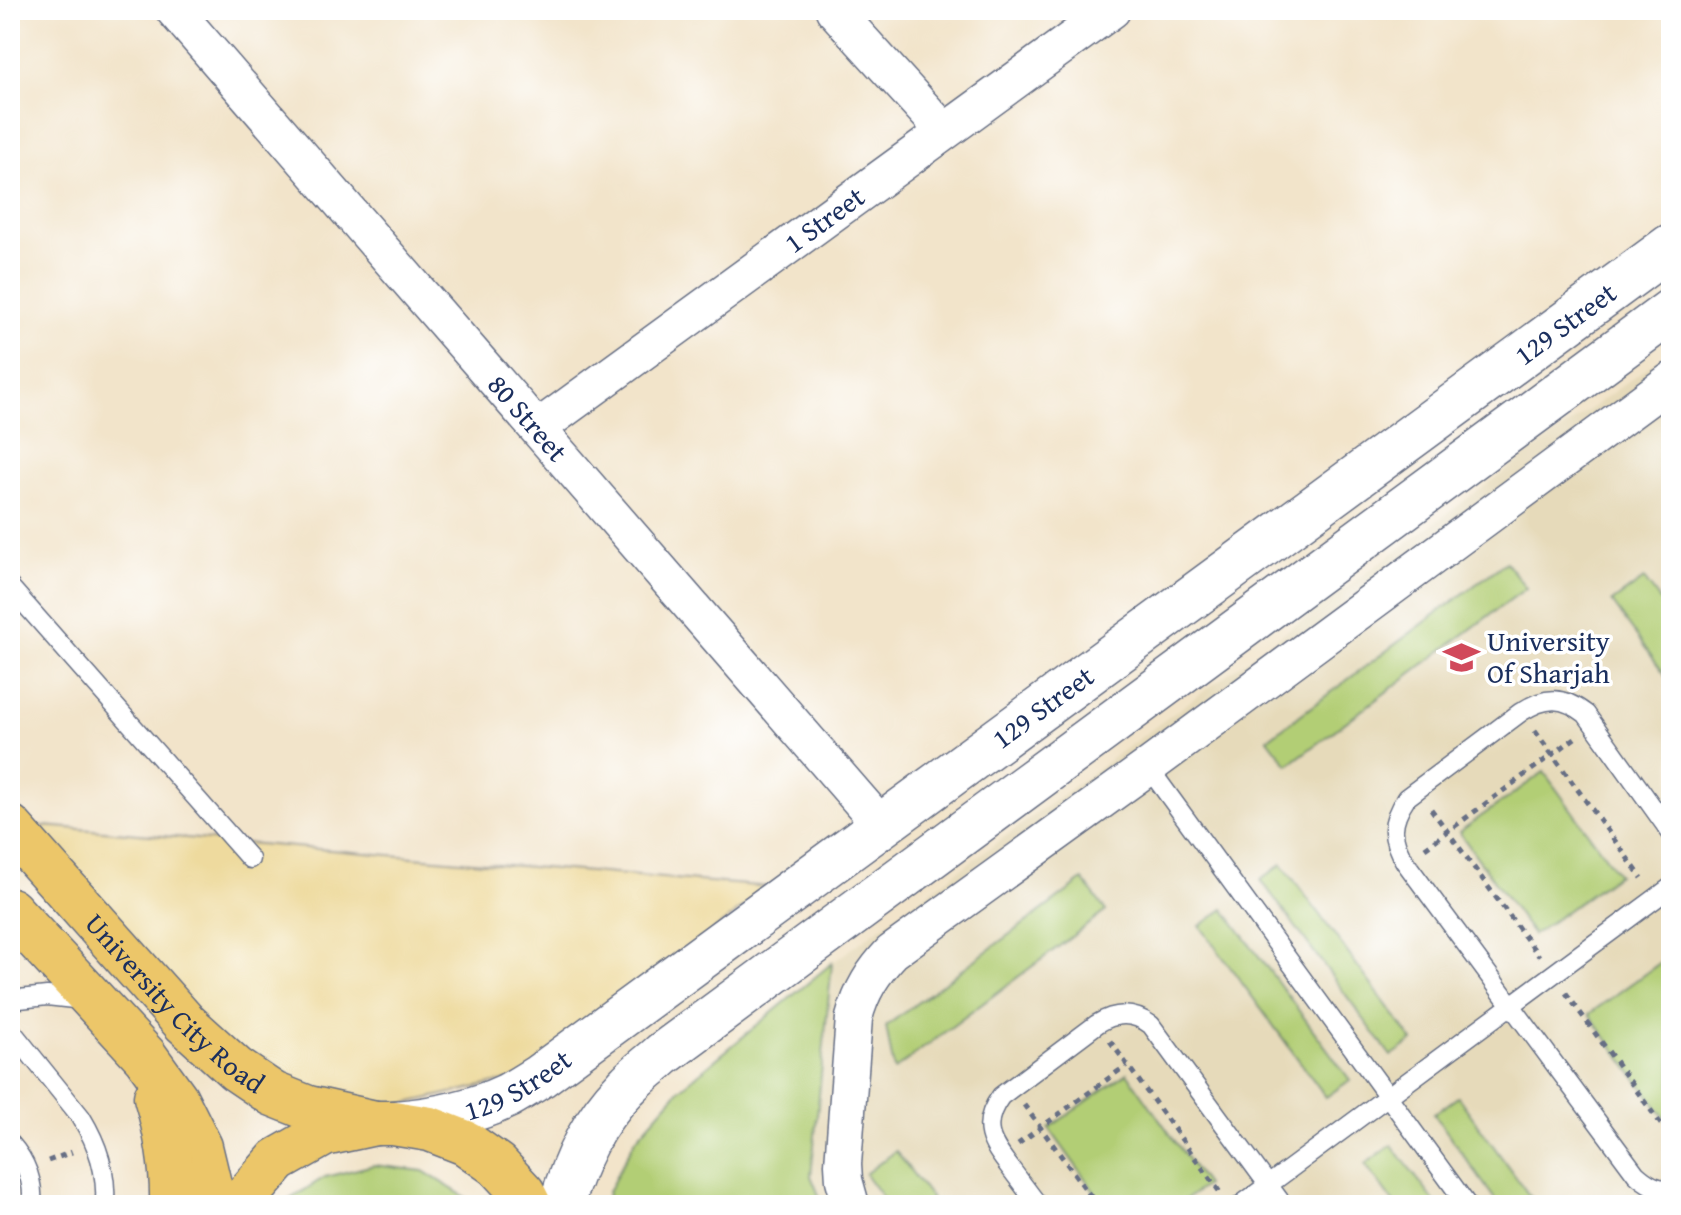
<svg xmlns="http://www.w3.org/2000/svg" width="1681" height="1215" font-family="'Gentium Book Plus',serif">
<rect width="100%" height="100%" fill="#fff"/>
<filter id="ink" filterUnits="userSpaceOnUse"><feTurbulence type="fractalNoise" baseFrequency=".0125" numOctaves="2"/><feDisplacementMap in="SourceGraphic" scale="16" xChannelSelector="R" yChannelSelector="G"/><feConvolveMatrix kernelMatrix="1 2 1 2 8 2 1 2 1" color-interpolation-filters="sRGB"/></filter>
<filter id="wash" filterUnits="userSpaceOnUse"><feTurbulence type="fractalNoise" baseFrequency=".006" numOctaves="4" result="noise"/><feDisplacementMap in="SourceGraphic" scale="32" xChannelSelector="R" yChannelSelector="G"/><feGaussianBlur stdDeviation="1.8" result="paint"/><feColorMatrix in="noise" values="0 0 0 0 0 0 0 0 0 0 0 0 0 0 0 0 0 1.4 0 .05"/><feComposite in="paint" operator="in"/></filter>
<g filter="url(#wash)">
<rect width="100%" height="100%" fill="#f2e4ca"/>
<polygon fill="#e6daba" points="1671,350 1671,1205 731,1205 740,1108 832,963"/>
<g fill="#b2ce74" stroke="#667e69" stroke-width="2">
<polygon points="1506,562 1526,588 1288,765 1268,739"/>
<polygon points="1644,579 1668,611 1671,610 1671,683 1612,602"/>
<polygon points="1544,772 1618,874 1533,935 1459,832"/>
<polygon points="1282,864 1413,1041 1391,1056 1261,880"/>
<polygon points="1083,880 1106,911 894,1070 886,1026"/>
<polygon points="1224,909 1350,1080 1326,1097 1200,926"/>
<polygon points="1671,955 1671,1119 1668,1122 1589,1014"/>
<polygon points="832,963 811,1176 823,1205 606,1205 608,1192 635,1140 680,1089"/>
<polygon points="1127,1073 1206,1185 1178,1205 1104,1205 1049,1128"/>
<polygon points="1458,1097 1536,1205 1499,1205 1434,1114"/>
<polygon points="1392,1145 1437,1205 1395,1205 1365,1164"/>
<polygon points="896,1151 936,1205 888,1205 865,1174"/>
<polygon points="374,1165 423,1171 478,1205 281,1205 325,1177"/>
</g>
<polygon fill="#eeda9e" stroke="#84847e" stroke-width="2" points="32,825 770,887 522,1077 403,1104 341,1101 240,1065"/>
</g>
<g filter="url(#ink)">
<g fill="none" stroke-linecap="round" stroke-linejoin="round">
<defs>
<g id="service">
<polyline points="10,587 250,859"/>
<polyline points="1148,767 1467,1205"/>
<path d="M1671 833 1586 714C1563 696 1546 696 1521 712L1406 798C1390 822 1390 838 1405 862L1636 1174C1647 1184 1656 1189 1671 1190"/>
<polyline points="10,1000 47,996 83,1000"/>
<path d="M10 1029 81 1117C98 1145 107 1172 105 1205"/>
<path d="M10 1143C26 1161 34 1181 32 1205"/>
<path d="M1038 1205C1029 1193 1020 1181 1011 1169 991 1143 979 1126 1001 1096L1097 1024C1116 1012 1133 1012 1151 1025L1283 1205"/>
<polyline points="1241,1205 1671,887"/>
</g>
<g id="minor">
<path id="s1" d="M174 10 882 826"/>
<polyline points="834,10 944,131"/>
<path id="s2" d="M538 428 1112 10"/>
<path d="M851 1205 844 1180 843 1164 854 1018C861 991 873 972 892 952L1148 767 1671 381"/>
</g>
<g id="tertiary">
<path id="s3" d="M395 1123C434 1120 471 1113 507 1096 518 1090 529 1083 540 1076L1671 246"/>
<path d="M561 1205C575 1159 592 1122 626 1087 637 1075 651 1065 663 1054L1671 311"/>
</g>
<g id="primary">
<path id="s4" d="M10 827 185 1023 236 1069 273 1094 308 1108 375 1123"/>
<polyline points="10,910 145,1056 176,1099 200,1147 214,1205"/>
<path d="M156 1097C167 1133 173 1167 172 1205"/>
<polyline points="241,1205 244,1199 278,1160 324,1134 375,1123 393,1123 430,1129 466,1143 497,1165 523,1193 529,1205"/>
</g>
</defs>
<use href="#service" stroke="#666e84" stroke-width="21"/>
<use href="#minor" stroke="#666e84" stroke-width="39"/>
<use href="#tertiary" stroke="#666e84" stroke-width="47"/>
<use href="#primary" stroke="#666e84" stroke-width="47"/>
<g stroke="#666e84" stroke-width="5" stroke-dasharray="6 6" stroke-linecap="butt">
<polyline points="1535,731 1642,878"/>
<polyline points="1431,809 1539,956"/>
<polyline points="1425,848 1575,738"/>
<polyline points="1566,993 1671,1138"/>
<polyline points="1110,1041 1222,1195"/>
<polyline points="1024,1105 1097,1205"/>
<polyline points="1018,1144 1127,1065"/>
<polyline points="48,1161 72,1152"/>
</g>
<use href="#service" stroke="#fff" stroke-width="18"/>
<use href="#minor" stroke="#fff" stroke-width="36"/>
<use href="#tertiary" stroke="#fff" stroke-width="44"/>
<use href="#primary" stroke="#ecc669" stroke-width="44"/>
</g>
</g>
<defs>
<symbol id="university-bare" viewBox="-9 -9 18 18"><path d="M0-5L7-2L0 1L-7-2ZM-4 1L0 2.5L4 1V4Q0 6-4 4Z" fill="#d1495b" stroke="#fff" stroke-width="2.5" paint-order="stroke"/></symbol>
</defs>
<g fill-rule="evenodd">
<use href="#university-bare" x="1436" y="632" width="51" height="51"/>
</g>
<g text-anchor="middle" stroke-width="7" stroke-linejoin="round" paint-order="stroke">
<g font-size="28" fill="#1b2f5e" stroke="#fff">
<text dy="10" stroke="none"><textPath href="#s2" startOffset="354">1 Street</textPath></text>
<text dy="10" stroke="none"><textPath href="#s3" startOffset="1426">129 Street</textPath></text>
<text dy="10" stroke="none"><textPath href="#s1" startOffset="540">80 Street</textPath></text>
<text dy="10" stroke="none"><textPath href="#s3" startOffset="778">129 Street</textPath></text>
<text dy="10" stroke="none"><textPath href="#s4" startOffset="242">University City Road</textPath></text>
<text dy="10" stroke="none"><textPath href="#s3" startOffset="130">129 Street</textPath></text>
</g>
<g font-size="28" fill="#1b2f5e" stroke="#fff" text-anchor="start">
<text x="1487" y="651">University<tspan x="1487" dy="32">Of Sharjah</tspan></text>
</g>
</g>
<rect width="1681" height="1215" fill="none" stroke="#fff" stroke-width="40"/>
</svg>
